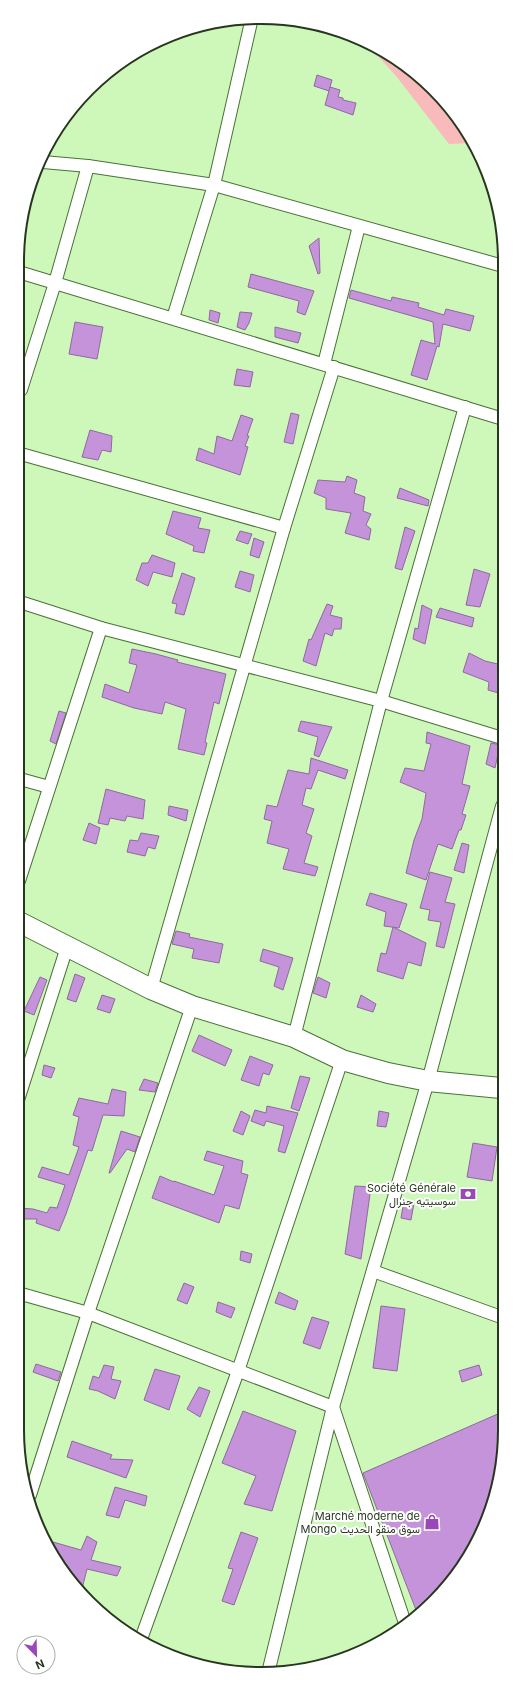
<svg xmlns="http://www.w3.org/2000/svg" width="522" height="1691" font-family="Inter,Vazirmatn,sans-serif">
<rect width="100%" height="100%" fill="#cdf8b9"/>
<polygon fill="#f9babc" points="367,44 383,50 444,100 473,143 449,144 396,76"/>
<g fill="#c593d9" stroke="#9068a0">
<polygon points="317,75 332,80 329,91 314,86"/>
<polygon points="330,87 340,90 338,97 343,98 343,100 356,103 353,115 325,105"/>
<polygon points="319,238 320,273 318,274 309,246"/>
<polygon points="251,274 314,291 305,315 297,312 299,301 248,287"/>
<polygon points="351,290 391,301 392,297 419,303 418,307 444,315 446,309 474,316 470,331 443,324 439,347 437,346 427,380 411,375 421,340 435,344 433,322 349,298"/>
<polygon points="210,310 220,313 218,323 209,320"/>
<polygon points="240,312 252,313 249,323 245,330 237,327"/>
<polygon points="75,322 103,327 97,359 69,354"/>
<polygon points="275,327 301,333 298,343 275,337"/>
<polygon points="237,369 253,372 250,387 234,385"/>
<polygon points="291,413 299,415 293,444 284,442"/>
<polygon points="241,415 253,419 247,436 249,436 245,446 248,447 240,475 196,460 199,448 214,454 217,436 232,441"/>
<polygon points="90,430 112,436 111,452 102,450 98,460 82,457"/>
<polygon points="347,476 357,480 354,493 365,497 363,511 371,514 366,525 371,529 369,540 345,533 351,513 326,509 326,498 314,493 318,480 345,482"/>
<polygon points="400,488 429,500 428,506 397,498"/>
<polygon points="173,511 201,518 198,528 210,530 204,553 193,551 194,546 166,534"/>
<polygon points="405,527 415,531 402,570 395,568"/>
<polygon points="240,531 252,534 248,544 236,540"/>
<polygon points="254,538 264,542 259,558 250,555"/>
<polygon points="152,555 175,563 172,577 153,572 148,586 136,580 142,563 148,563"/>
<polygon points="474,569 490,574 480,607 466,605"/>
<polygon points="240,571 254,575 250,592 235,587"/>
<polygon points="182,573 195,578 184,615 175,613 177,604 172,603"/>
<polygon points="327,604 333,606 330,615 342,618 341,629 334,629 332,636 325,633 316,666 303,661 309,639 311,640"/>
<polygon points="422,605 432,610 425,644 413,639 415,628 418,629"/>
<polygon points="440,608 474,618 472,627 436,617"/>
<polygon points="132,649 156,654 178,660 177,662 226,674 219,704 214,702 205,742 207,743 204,755 178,749 186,709 165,702 162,714 134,708 102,697 105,684 129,693 137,665 129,663"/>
<polygon points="469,653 485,661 502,665 502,694 488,690 489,682 463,672"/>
<polygon points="59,711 66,713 56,744 50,741"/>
<polygon points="301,721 332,727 319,757 314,755 318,737 298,731"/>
<polygon points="427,732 470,746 462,784 470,786 462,814 466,815 461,830 459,830 452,849 438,844 426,880 406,873 414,840 422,819 426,793 400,782 405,768 424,771 431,744 426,743"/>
<polygon points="491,743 500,745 495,768 486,764"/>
<polygon points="311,758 348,770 345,779 318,770 311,789 306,788 302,805 314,809 306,833 312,836 304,863 318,867 315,876 283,869 289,849 267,843 272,821 264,819 267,805 277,807 288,770 309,774"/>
<polygon points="106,789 145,800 143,819 127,816 125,821 110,818 108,825 98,823"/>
<polygon points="169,806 188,810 186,821 168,815"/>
<polygon points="89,823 100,828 96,844 83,840"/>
<polygon points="141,833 159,836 155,849 148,847 145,856 127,852 130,840 138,841"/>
<polygon points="462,843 469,845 464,873 454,870"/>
<polygon points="430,872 452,878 445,902 455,904 444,948 436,946 441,922 428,920 430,910 420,908"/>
<polygon points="370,893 407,904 399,928 384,926 386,912 366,905"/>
<polygon points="393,927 426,943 421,966 408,962 403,979 377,971 381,953 386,954"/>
<polygon points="176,931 190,934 189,937 223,944 219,963 192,958 194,949 172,944"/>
<polygon points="263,949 293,958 283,990 274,986 279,967 260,961"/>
<polygon points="75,974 85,978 76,1002 67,999"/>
<polygon points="40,977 47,980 34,1015 24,1011"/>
<polygon points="318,977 330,983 326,998 313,993"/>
<polygon points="102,995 115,999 110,1013 97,1009"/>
<polygon points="361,995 376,1004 373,1012 357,1007"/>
<polygon points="199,1035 232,1050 225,1066 192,1051"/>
<polygon points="250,1056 273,1065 269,1075 263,1073 259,1086 241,1080"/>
<polygon points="44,1065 55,1068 51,1078 42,1075"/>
<polygon points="300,1076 310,1078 299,1111 291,1108"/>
<polygon points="144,1079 158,1083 155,1092 139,1090"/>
<polygon points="112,1089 126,1092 124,1116 103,1115 92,1151 88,1150 66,1214 59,1231 36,1223 37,1219 18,1219 18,1208 33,1209 47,1213 50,1207 57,1208 65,1185 38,1177 42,1167 69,1175 79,1147 73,1145 79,1117 73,1115 79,1098 108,1104"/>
<polygon points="267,1106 298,1113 285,1153 278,1151 284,1126 266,1121 264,1126 251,1121 255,1110 266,1113"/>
<polygon points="241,1111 250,1116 243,1135 233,1131"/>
<polygon points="379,1111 389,1113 386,1127 377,1126"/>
<polygon points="121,1131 140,1137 135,1152 127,1149 110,1173 109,1173"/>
<polygon points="473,1143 497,1147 492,1181 467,1177"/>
<polygon points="207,1151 243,1161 241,1173 248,1175 239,1209 225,1205 219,1223 152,1198 160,1176 174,1182 174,1181 214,1195 224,1166 204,1160"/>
<polygon points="355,1186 371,1187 361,1259 345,1254"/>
<polygon points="404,1201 414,1203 411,1220 401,1218"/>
<polygon points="241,1251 252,1254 250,1263 240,1260"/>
<polygon points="184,1283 194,1287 187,1304 177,1300"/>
<polygon points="279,1292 298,1301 295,1310 275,1303"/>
<polygon points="218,1302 235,1308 231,1318 216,1312"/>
<polygon points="381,1306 405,1309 397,1371 373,1368"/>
<polygon points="312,1317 329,1322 320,1349 303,1343"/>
<polygon points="36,1364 61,1372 58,1381 33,1372"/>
<polygon points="104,1365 114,1367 111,1379 121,1381 115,1399 98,1391 89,1389 93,1376 99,1378"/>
<polygon points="479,1365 482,1375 462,1382 459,1371"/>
<polygon points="155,1369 180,1376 169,1410 144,1400"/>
<polygon points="199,1387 210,1391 200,1417 187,1409"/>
<polygon points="243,1411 296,1431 272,1511 244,1504 256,1476 222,1463"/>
<polygon points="500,1413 500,1478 464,1565 418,1615 363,1473"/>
<polygon points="72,1441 112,1455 110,1459 133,1460 126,1478 67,1457"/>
<polygon points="115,1487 147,1496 145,1506 125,1500 119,1518 106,1515"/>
<polygon points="241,1532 258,1538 234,1605 222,1601 233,1569 228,1568"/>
<polygon points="87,1536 97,1542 91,1560 121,1567 117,1576 87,1569 81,1593 78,1591 46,1540 81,1550"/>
</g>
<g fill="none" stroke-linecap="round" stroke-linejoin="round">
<defs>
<g id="minor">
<polyline points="43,162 88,166 214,185 503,266"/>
<polyline points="22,273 503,419"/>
<polyline points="173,318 214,185 251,22"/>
<polyline points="324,364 359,226"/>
<polyline points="21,390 55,283 88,166"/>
<polyline points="21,454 284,528"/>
<polyline points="20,602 101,628 381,701 502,738"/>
<polyline points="20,779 49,787"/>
<polyline points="19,881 101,628"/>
<polyline points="151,989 284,528 334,367"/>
<polyline points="294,1037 381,701 465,407"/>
<polyline points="18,1100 67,947"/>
<polyline points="373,1271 501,1317"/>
<polyline points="18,1293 88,1313 333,1407 428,1081 502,806"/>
<polyline points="333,1407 406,1626"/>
<polyline points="30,1495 88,1313 192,1006"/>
<polyline points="141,1639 238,1371 342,1060"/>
<polyline points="269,1669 333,1407"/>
</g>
<polyline id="trunk" points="19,922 151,989 192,1006 294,1037 342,1060 388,1073 428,1081 501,1088"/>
</defs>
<use href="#minor" stroke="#4b7138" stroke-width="14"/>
<use href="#trunk" stroke="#4b7138" stroke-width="22"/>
<use href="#minor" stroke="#fff" stroke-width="12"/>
<use href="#trunk" stroke="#fff" stroke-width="20"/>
</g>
<defs>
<symbol id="bank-bare" viewBox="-9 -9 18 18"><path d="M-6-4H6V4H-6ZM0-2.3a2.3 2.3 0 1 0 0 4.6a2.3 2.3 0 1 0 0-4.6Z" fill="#9a48b8" stroke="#fff" stroke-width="2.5" paint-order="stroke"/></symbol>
<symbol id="shop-bare" viewBox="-9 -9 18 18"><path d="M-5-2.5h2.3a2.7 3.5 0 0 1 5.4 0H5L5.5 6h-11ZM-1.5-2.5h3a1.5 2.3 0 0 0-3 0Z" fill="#9a48b8" stroke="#fff" stroke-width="2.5" paint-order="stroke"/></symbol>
</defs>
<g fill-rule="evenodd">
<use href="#bank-bare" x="457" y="1183" width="22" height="22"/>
<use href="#shop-bare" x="421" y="1511" width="22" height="22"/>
</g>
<g text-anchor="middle" stroke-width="4" stroke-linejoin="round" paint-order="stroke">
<g font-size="11" fill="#27371f" stroke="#fff" text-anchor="end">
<text x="456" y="1192">Société Générale<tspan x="456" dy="13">سوسيتيه جنرال</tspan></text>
<text x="420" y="1520">Marché moderne de<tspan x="420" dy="13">Mongo سوق منقو الحديث</tspan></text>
</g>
</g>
<path d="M0 0H522V1691H0ZM261 24H261A237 237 0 0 1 498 261V1430A237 237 0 0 1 261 1667H261A237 237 0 0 1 24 1430V261A237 237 0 0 1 261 24Z" fill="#fff" fill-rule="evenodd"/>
<path fill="none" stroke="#27371f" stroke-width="2" d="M261 24H261A237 237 0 0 1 498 261V1430A237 237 0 0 1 261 1667H261A237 237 0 0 1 24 1430V261A237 237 0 0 1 261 24Z"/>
<g transform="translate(36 1655) rotate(157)"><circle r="19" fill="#ffffff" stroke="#a9afa5"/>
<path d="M0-3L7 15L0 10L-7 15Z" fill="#9a48b8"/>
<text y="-6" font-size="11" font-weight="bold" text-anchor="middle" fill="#27371f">N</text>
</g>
</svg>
